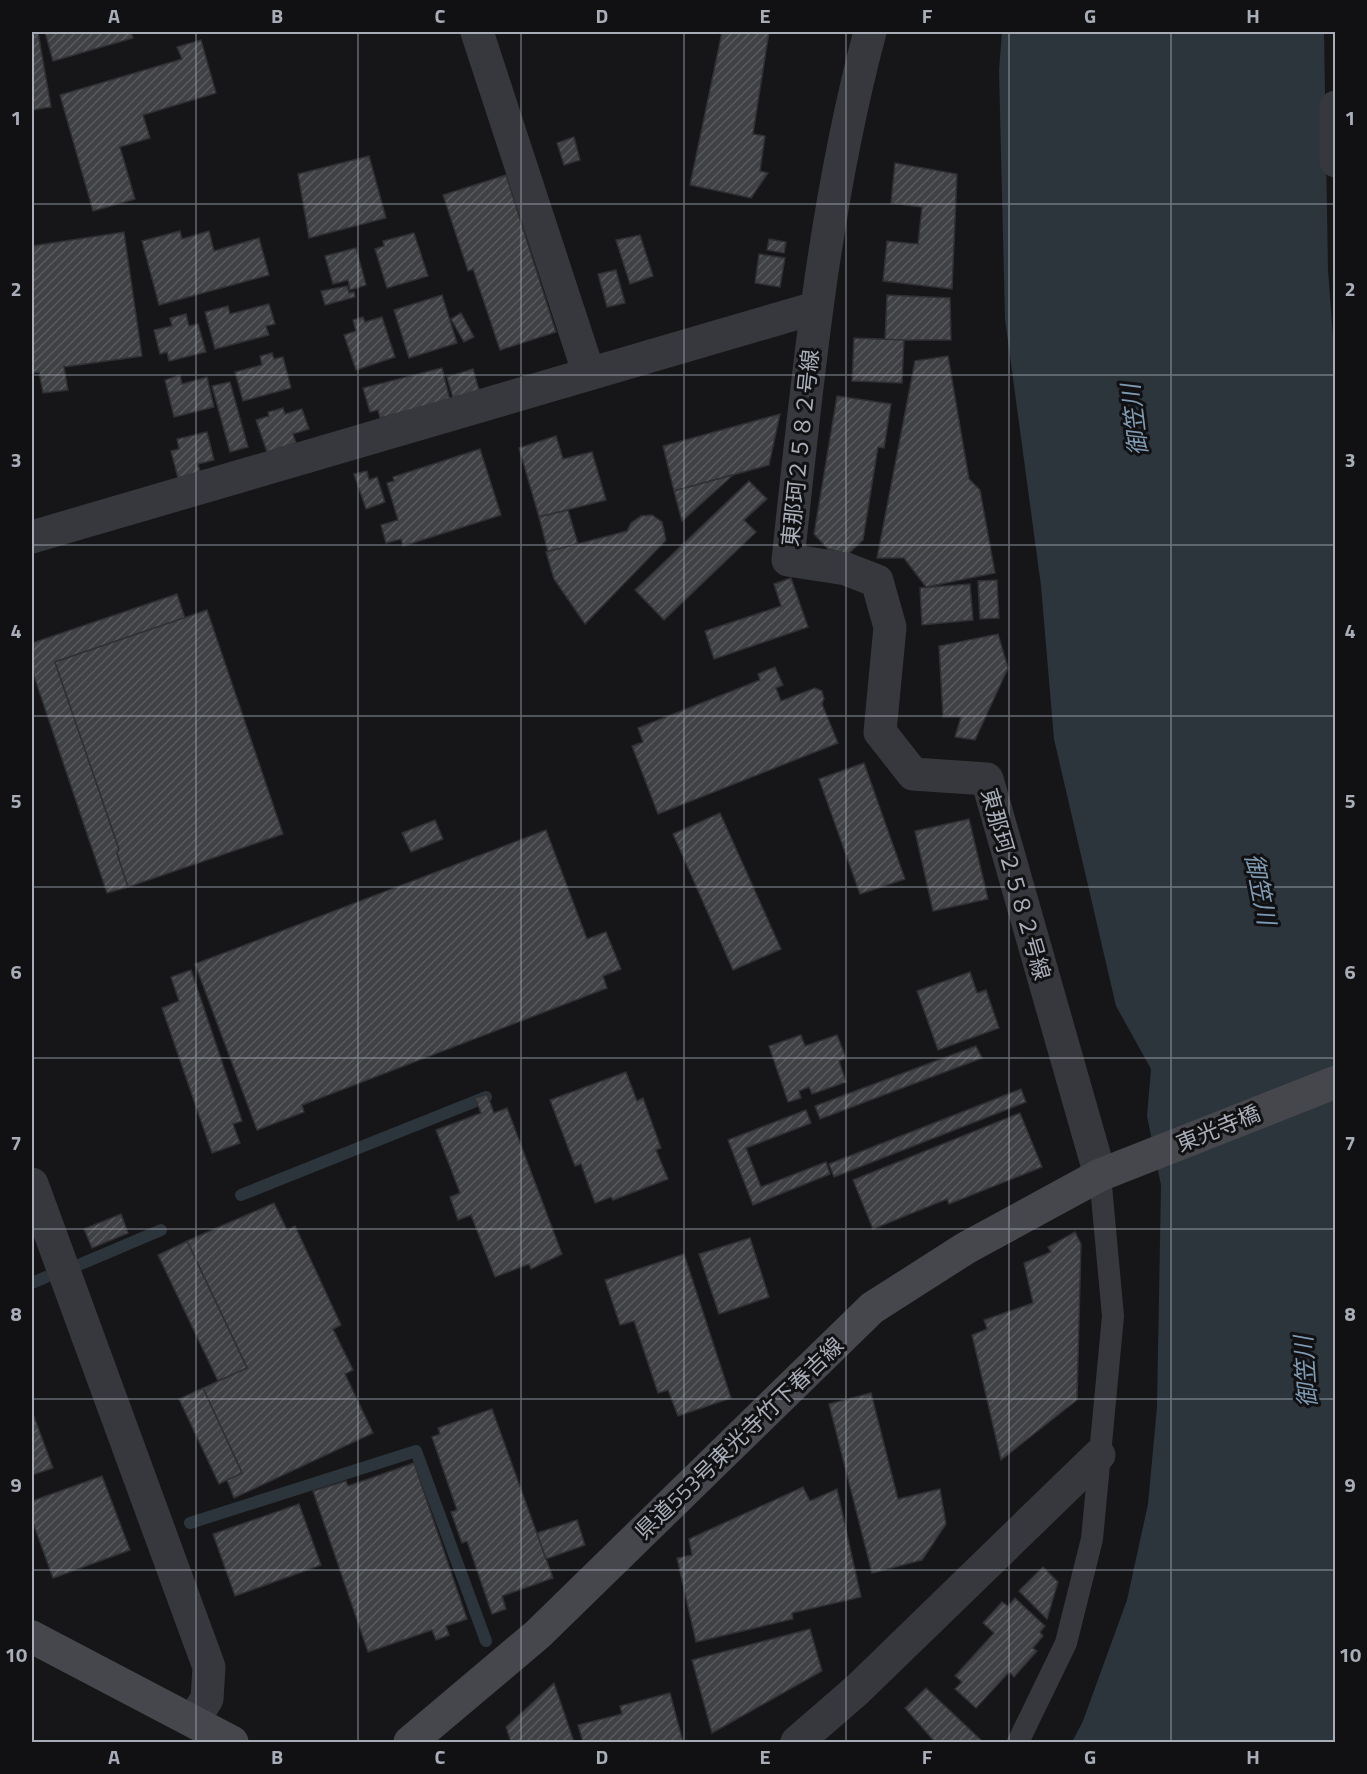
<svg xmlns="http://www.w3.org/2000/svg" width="1367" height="1774" font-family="'Titillium Web','Noto Sans JP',sans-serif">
<defs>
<pattern id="building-hatch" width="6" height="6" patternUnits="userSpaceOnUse" patternTransform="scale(1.5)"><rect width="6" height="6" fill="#404145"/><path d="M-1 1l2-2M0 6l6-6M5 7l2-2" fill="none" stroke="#595a5e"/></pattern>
</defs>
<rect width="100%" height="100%" fill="#161618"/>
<polygon fill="#2c353c" points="1002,32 1324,32 1328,270 1336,376 1335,1742 1072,1742 1083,1721 1127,1600 1148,1504 1157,1407 1161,1185 1147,1116 1151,1069 1116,1006 1054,739 1041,586 1005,319 999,70"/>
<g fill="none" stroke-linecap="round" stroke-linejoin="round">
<g stroke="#2c353c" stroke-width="12">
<polyline points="241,1195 486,1097"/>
<polyline points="81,1264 161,1230"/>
<polyline points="32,1283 46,1277"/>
<polyline points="190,1523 416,1451 486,1641"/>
</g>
</g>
<g fill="url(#building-hatch)" stroke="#303034" stroke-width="1.5">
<polygon points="32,32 38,32 51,107 32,110"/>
<polygon points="45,32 131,32 133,38 53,61"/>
<polygon points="722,32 769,32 753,134 765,136 760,171 768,173 751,198 690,185"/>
<polygon points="201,40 216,93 143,115 150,138 120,147 135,199 93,211 60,95 182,59 177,47"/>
<polygon points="574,137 580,160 564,165 557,143"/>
<polygon points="369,156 386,218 309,238 298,174"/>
<polygon points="895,163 957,174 952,289 883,281 887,241 918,244 922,207 891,203"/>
<polygon points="506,175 556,332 500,350 473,269 468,271 443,195"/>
<polygon points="180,231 182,239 209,231 214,251 259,238 269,275 159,305 142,241"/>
<polygon points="124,232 142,356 64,367 68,390 43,393 39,372 32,373 32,246"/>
<polygon points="414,233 428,276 387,288 375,249 384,246 383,241"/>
<polygon points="640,235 653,276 630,284 616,240"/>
<polygon points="769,239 786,242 784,253 767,250"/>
<polygon points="356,248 366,285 350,290 348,280 333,284 325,256"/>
<polygon points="759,254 785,258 780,287 755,283"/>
<polygon points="616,270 625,303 607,307 598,274"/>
<polygon points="347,286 349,293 354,292 355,297 325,305 321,291"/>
<polygon points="442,295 457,343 409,358 394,310"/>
<polygon points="887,295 950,298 951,340 885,340"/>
<polygon points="269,304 275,324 266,326 269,335 215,349 205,312 228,306 230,314"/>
<polygon points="461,313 474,337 464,342 451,319"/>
<polygon points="186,314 189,326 198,324 206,352 169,361 167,352 160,354 154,330 172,326 170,318"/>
<polygon points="363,317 365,322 382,317 395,357 356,370 344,335 356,331 353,320"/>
<polygon points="854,338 904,340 902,383 852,381"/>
<polygon points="272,353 274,359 283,357 291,388 243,401 235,372 262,365 260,356"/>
<polygon points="948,356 969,479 980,490 995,573 926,587 904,558 877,558 915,361"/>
<polygon points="442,368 450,400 380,418 378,410 370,412 363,388"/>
<polygon points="473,369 481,397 455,405 447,377"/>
<polygon points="180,375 182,384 207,377 214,407 174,417 165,380"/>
<polygon points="230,382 248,447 230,452 212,386"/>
<polygon points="837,396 891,404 884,448 878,447 863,540 848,554 828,549 814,534"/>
<polygon points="283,408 285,414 302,409 309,429 293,434 296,443 267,452 256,420 269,416 268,412"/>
<polygon points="780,414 769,465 674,491 663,446"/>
<polygon points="207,432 214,460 198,464 200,472 178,478 171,451 179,449 177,439"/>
<polygon points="556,436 563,459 592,452 606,500 539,517 519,448"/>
<polygon points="480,449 501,515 403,546 401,539 386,543 381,525 398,520 387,483 394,481 393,477"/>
<polygon points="367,471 369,480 377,477 385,502 366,509 354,474"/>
<polygon points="733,475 682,521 674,491"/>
<polygon points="749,481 767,499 744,520 756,532 664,620 635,590"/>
<polygon points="568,510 578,544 548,552 539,517"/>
<polygon points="652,515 662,522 666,540 585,624 554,579 546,552 627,531 631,523 641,516"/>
<polygon points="791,578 808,627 714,659 705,631 781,606 774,584"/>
<polygon points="997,580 999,618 980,619 978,581"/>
<polygon points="970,584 973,620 922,625 920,588"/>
<polygon points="177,594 185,618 55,662 119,849 117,853 128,887 107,893 32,670 32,643"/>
<polygon points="207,610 283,834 128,887 117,853 119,849 55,662"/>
<polygon points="998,634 1008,668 975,740 955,737 961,717 943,717 939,646"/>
<polygon points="775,667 783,685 776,688 781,701 815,688 822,691 824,699 822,704 838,743 658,814 632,746 643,742 638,728 760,680 758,674"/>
<polygon points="864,763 905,879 860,894 819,779"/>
<polygon points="720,813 781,949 733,970 673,834"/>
<polygon points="969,819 988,899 933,911 915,831"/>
<polygon points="435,820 443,839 411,852 402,833"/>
<polygon points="546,830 587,939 606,932 621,969 603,976 607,988 302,1105 304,1112 257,1130 195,964"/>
<polygon points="191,970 242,1121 233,1124 240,1143 212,1153 162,1008 179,1001 171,977"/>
<polygon points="970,972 977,993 986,990 999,1028 938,1050 917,991"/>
<polygon points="801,1035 805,1046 837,1035 846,1058 839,1061 846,1082 812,1094 809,1087 799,1091 801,1098 788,1102 769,1046"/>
<polygon points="976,1046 982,1058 820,1119 815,1106"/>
<polygon points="626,1072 637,1101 643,1098 661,1148 656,1150 668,1179 613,1200 611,1197 595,1203 581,1164 575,1166 550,1100"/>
<polygon points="1021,1089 1026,1102 834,1177 829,1164"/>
<polygon points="487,1094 494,1113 507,1108 562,1254 531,1269 529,1264 495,1277 471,1215 458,1220 450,1197 460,1193 436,1130 481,1113 475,1098"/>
<polygon points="806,1110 811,1123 746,1148 761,1187 826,1162 830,1174 753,1205 728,1140"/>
<polygon points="1020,1113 1042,1167 949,1204 947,1199 873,1229 853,1180"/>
<polygon points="274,1203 287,1230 295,1226 341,1325 333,1329 353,1370 345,1374 373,1433 234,1498 227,1480 242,1473 203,1388 247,1368 187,1241"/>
<polygon points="121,1214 128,1233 92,1248 84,1229"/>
<polygon points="1075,1232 1081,1244 1077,1400 1001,1460 972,1335 987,1329 984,1320 1033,1303 1024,1263 1051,1252 1048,1247"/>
<polygon points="750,1238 769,1297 719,1314 699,1254"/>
<polygon points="187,1241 247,1368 218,1381 158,1255"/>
<polygon points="684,1254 731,1398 678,1416 668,1390 658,1393 634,1321 620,1325 605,1280"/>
<polygon points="203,1388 242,1473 219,1484 179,1399"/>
<polygon points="871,1393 898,1499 940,1489 946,1524 922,1560 872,1573 829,1404"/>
<polygon points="492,1409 553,1578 502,1596 506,1609 492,1614 467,1541 462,1543 451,1512 457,1510 432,1437 440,1434 438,1428"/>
<polygon points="32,1411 53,1468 32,1475"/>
<polygon points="414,1463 467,1619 446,1626 449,1635 436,1640 432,1630 368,1652 313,1491 346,1481 348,1486"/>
<polygon points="102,1476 130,1550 53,1578 32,1520 32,1501"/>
<polygon points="803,1487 810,1501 837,1489 861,1597 792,1613 793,1619 696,1642 677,1558 692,1555 689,1539"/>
<polygon points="299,1504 321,1565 235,1596 213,1534"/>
<polygon points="577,1520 585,1545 546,1559 537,1533"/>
<polygon points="1043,1567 1058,1582 1047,1619 1019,1591"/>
<polygon points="1015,1598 1045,1626 1040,1632 1043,1636 1033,1648 1037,1651 1014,1677 1009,1672 976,1708 955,1689 962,1682 955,1676 994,1633 983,1623 1002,1602 1008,1606"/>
<polygon points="810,1629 822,1671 712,1733 692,1660"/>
<polygon points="554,1683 574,1742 511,1742 506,1727"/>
<polygon points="926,1688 983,1742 935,1742 905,1708"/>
<polygon points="670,1693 683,1742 583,1742 578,1725 622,1714 620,1706"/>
</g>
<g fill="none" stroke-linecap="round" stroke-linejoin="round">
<polyline stroke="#37383d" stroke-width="22" points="1018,1742 1066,1643 1092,1539 1113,1316 1100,1175"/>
<g stroke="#37383d" stroke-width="33">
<polyline points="477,32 589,374"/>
<path d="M870 32C824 204 807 382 788 560L846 569 877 581 890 627 880 732 913 774 987 779 1100 1175"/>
<polyline points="1336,107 1336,161"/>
<polyline points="32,537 815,308"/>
<polyline points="32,1184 209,1667 207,1699 193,1720"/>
<polyline points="797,1742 857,1690 1099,1455"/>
</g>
<g stroke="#45474d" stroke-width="33">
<polyline points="32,1637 232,1742"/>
<polyline points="410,1742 538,1634 872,1308 966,1248 1100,1175 1336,1082"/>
</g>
</g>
<path fill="none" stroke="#a8adb8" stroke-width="1.5" stroke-opacity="0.55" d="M196 32V1742M358 32V1742M521 32V1742M684 32V1742M846 32V1742M1009 32V1742M1171 32V1742M32 204H1336M32 375H1336M32 545H1336M32 716H1336M32 887H1336M32 1058H1336M32 1229H1336M32 1399H1336M32 1570H1336"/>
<g text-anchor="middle" stroke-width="6" stroke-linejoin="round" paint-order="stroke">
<g font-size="22" fill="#a8adb8" stroke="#111113">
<text transform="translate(800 448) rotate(-84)" y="8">東那珂２５８２号線</text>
<text transform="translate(1016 884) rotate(74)" y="8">東那珂２５８２号線</text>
<text transform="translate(1218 1128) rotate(-22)" y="8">東光寺橋</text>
<text transform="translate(739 1438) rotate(-44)" y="8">県道553号東光寺竹下春吉線</text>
</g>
<g font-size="24" font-style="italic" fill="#7f9bb3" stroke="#111113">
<text transform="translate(1135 420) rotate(-97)" y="8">御笠川</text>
<text transform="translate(1260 889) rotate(79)" y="8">御笠川</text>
<text transform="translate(1306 1372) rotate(-94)" y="8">御笠川</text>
</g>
</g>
<rect width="1367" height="1774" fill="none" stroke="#111113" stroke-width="66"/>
<rect x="33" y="33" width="1301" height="1708" fill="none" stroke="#a8adb8" stroke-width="2"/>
<g font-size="20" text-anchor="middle" font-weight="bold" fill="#a8adb8">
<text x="114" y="23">A</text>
<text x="277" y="23">B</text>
<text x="440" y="23">C</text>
<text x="602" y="23">D</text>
<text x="765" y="23">E</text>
<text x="927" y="23">F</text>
<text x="1090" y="23">G</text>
<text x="1253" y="23">H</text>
<text x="16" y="125">1</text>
<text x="1350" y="125">1</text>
<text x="16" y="296">2</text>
<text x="1350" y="296">2</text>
<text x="16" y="467">3</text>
<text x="1350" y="467">3</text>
<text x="16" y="638">4</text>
<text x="1350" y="638">4</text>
<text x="16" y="808">5</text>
<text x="1350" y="808">5</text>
<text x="16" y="979">6</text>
<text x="1350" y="979">6</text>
<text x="16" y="1150">7</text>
<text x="1350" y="1150">7</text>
<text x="16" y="1321">8</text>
<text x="1350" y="1321">8</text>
<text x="16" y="1492">9</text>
<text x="1350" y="1492">9</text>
<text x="16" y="1662">10</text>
<text x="1350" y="1662">10</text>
<text x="114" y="1764">A</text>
<text x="277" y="1764">B</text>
<text x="440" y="1764">C</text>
<text x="602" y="1764">D</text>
<text x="765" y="1764">E</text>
<text x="927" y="1764">F</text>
<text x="1090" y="1764">G</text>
<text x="1253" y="1764">H</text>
</g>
</svg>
